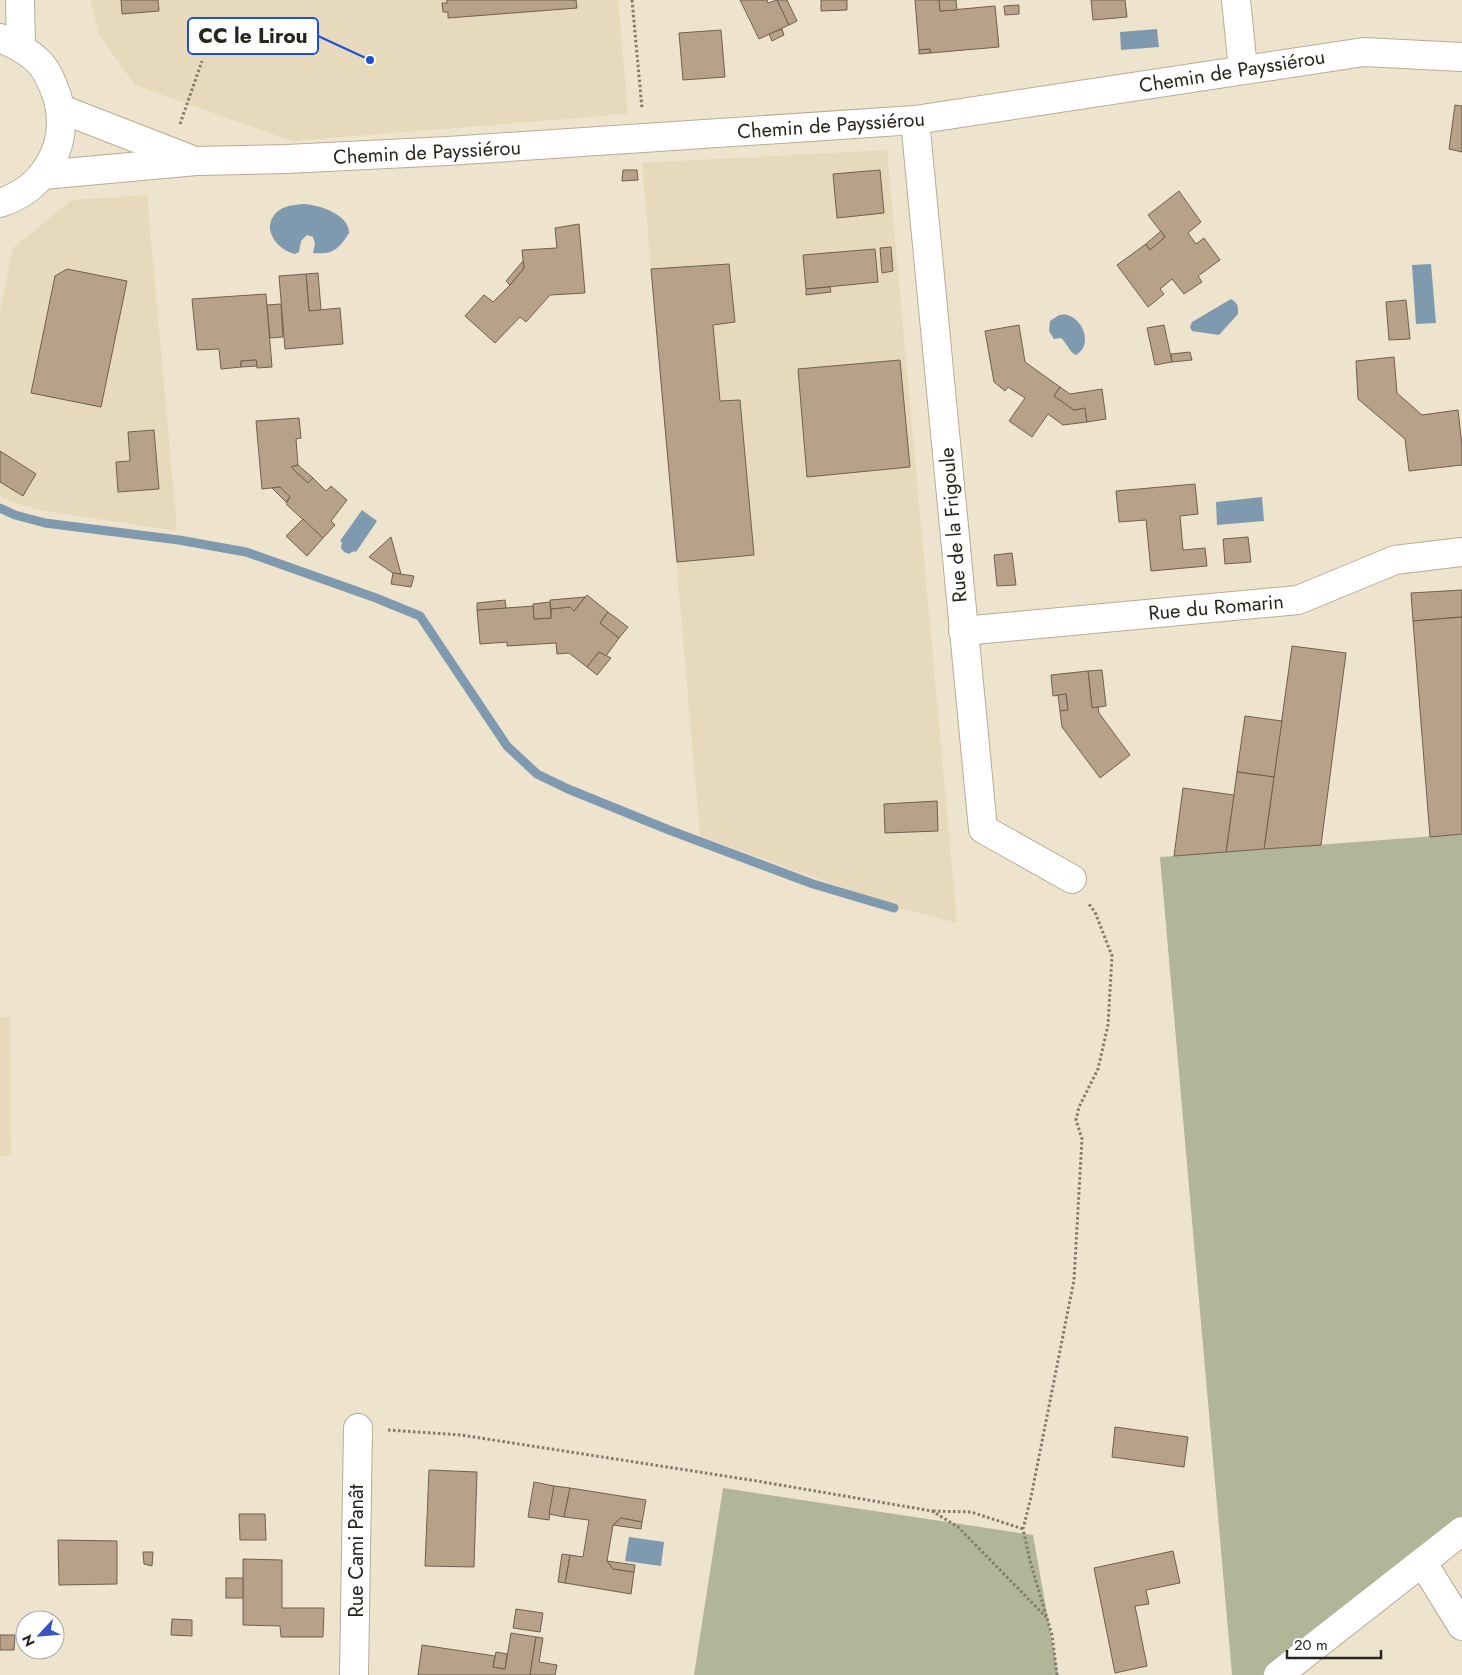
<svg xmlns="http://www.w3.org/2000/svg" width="1462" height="1675" font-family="Jost,sans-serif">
<rect width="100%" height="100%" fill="#eee3cd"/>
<g fill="#e7d9bb">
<polygon points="90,0 618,0 628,114 292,141 135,85 100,36"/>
<polygon points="887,150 957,923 899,908 700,836 642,163"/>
<polygon points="147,195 177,531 39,510 13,502 0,496 0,312 13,248 72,200"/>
<polygon points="0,1017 10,1017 11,1155 0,1156"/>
</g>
<g fill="#b2b699">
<polygon points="1462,834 1462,1516 1262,1675 1232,1675 1160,857"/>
<polygon points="723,1488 1033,1535 1058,1675 694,1675"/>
</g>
<g fill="#7f99af">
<polygon points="1157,29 1159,47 1121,50 1120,32"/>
<path d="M304 204C319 205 349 214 349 233 339 249 333 255 313 253L315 244 313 237 307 235 301 241 299 252 295 254C277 250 260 228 277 212 284 205 295 205 304 204Z"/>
<polygon points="1431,264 1436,323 1416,324 1412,265"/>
<path d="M1231 299C1238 303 1238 306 1238 314L1219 335 1192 331 1190 327 1192 322Z"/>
<path d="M1059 315C1061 315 1064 314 1067 315 1084 319 1093 346 1076 355 1070 353 1067 343 1061 338L1054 339 1049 331 1050 321Z"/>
<polygon points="1262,497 1264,521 1217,525 1216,502"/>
<polygon points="362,510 377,521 356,552 354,551 349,554 344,552 341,548 342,542 340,541"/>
<polygon points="629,1537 664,1542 661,1566 625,1561"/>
</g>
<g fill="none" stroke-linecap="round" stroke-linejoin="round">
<polyline stroke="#7f99af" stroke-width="9" points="0,508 15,515 45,523 179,540 246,552 376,598 420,616 507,746 537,774 568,789 669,830 813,884 894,908"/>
</g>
<g fill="#b7a188" stroke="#6f604f">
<polygon points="121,0 158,0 159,11 122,14"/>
<polygon points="447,0 576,0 577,8 448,18 448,12 443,12 442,3 447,3"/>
<polygon points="740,0 767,0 768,3 777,0 789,25 759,39"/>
<polygon points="777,0 787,0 797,21 789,25"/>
<polygon points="821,0 847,0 847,10 821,11"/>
<polygon points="915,0 939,0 940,11 995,6 999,47 930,53 930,49 919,50"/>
<polygon points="939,0 956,0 957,10 940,11"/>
<polygon points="1091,0 1125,0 1127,17 1093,20"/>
<polygon points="1019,5 1019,14 1005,15 1004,6"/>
<polygon points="782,29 784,35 772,41 769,34"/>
<polygon points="721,30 725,77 683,80 679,33"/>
<polygon points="930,49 930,53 919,54 919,50"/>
<polygon points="1455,105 1462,106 1462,152 1449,149"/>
<polygon points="623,170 637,170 638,180 622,181"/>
<polygon points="880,170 884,213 837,218 833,174"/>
<polygon points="1179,191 1201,222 1188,233 1196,244 1204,238 1220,260 1198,276 1202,282 1184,294 1172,279 1160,289 1164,294 1148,307 1117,265 1146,244 1150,250 1165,237 1148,215"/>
<polygon points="579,224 585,293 550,295 526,322 520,317 495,343 465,316 484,295 493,302 510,285 524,268 522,250 557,248 555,228"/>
<polygon points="1161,231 1165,237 1150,250 1146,244"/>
<polygon points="891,247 893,271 882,273 880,248"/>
<polygon points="875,249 878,282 806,289 803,255"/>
<polygon points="523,261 524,268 510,285 506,281"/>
<polygon points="729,264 735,322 713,325 720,401 740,400 754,555 677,562 651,269"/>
<polygon points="67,269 127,281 101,407 31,393 55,276"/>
<polygon points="318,273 321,310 309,311 306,274"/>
<polygon points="306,274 309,311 340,308 343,344 285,349 279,276"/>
<polygon points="830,287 831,292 806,295 806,289"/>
<polygon points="266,294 272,367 257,368 256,360 241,361 241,367 221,369 219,349 197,350 192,299"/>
<polygon points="1406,300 1410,339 1389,340 1386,302"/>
<polygon points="281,304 283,337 270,338 267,305"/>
<polygon points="1019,325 1025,362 1060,387 1054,396 1074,410 1085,408 1087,422 1063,425 1048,414 1032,437 1009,421 1025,398 1008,387 1005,391 994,382 985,331"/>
<polygon points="1164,325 1172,362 1155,365 1147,328"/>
<polygon points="1190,352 1192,360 1172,362 1171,354"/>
<polygon points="1394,357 1397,393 1422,415 1458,410 1462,446 1462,465 1409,471 1405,439 1358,399 1356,361"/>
<polygon points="256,360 257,366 241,367 241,361"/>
<polygon points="900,360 910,467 807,477 798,369"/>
<polygon points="1060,387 1070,394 1102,389 1106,419 1087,422 1085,408 1074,410 1054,396"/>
<polygon points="299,418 301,438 296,439 298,465 291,467 308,483 313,478 326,491 331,486 347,500 331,521 335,525 323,538 286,504 290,497 280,487 262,489 256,421"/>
<polygon points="154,430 159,489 118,492 116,462 130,461 128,432"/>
<polygon points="0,451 36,474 23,496 0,482"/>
<polygon points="298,465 313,478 308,483 291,467"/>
<polygon points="1195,484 1198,514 1180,516 1183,550 1205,548 1207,566 1151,571 1146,520 1119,522 1116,491"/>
<polygon points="280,487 290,497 286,502 272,488"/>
<polygon points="303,519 323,538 307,556 286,536"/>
<polygon points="391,537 401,574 393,573 369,557"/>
<polygon points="1248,537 1251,562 1225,564 1223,539"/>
<polygon points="1012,553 1016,585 997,586 994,555"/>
<polygon points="393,573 414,576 411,587 391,584"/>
<polygon points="1462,590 1462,617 1413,621 1411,593"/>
<polygon points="587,595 608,612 600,623 619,638 606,656 599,652 587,667 569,653 557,654 556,643 507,646 507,642 480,644 477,610 534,606 534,619 551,618 551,609 570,607 574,611"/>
<polygon points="585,597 574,611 570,607 551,609 550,600"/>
<polygon points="505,600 506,608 477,610 477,603"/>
<polygon points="550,602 551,618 534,619 533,604"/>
<polygon points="608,612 628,627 619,638 600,623"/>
<polygon points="1462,617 1462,834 1430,837 1413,621"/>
<polygon points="1292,646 1346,653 1321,845 1264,849"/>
<polygon points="599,652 611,658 597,675 587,667"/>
<polygon points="1102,670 1106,706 1092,708 1088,671"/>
<polygon points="1088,671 1092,708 1098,707 1099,713 1130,755 1100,778 1062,727 1060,711 1068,710 1066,694 1053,696 1051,675"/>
<polygon points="1066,694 1068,710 1060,711 1058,695"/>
<polygon points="1245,716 1282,721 1274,777 1237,772"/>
<polygon points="1237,772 1274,777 1264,849 1226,852"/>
<polygon points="1183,788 1234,795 1226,852 1174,856"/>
<polygon points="937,801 938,831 885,833 884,804"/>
<polygon points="1115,1427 1188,1437 1184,1467 1112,1457"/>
<polygon points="429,1470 477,1472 474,1567 425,1566"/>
<polygon points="534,1482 554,1486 549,1520 528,1517"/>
<polygon points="554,1486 570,1488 564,1517 549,1514"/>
<polygon points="570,1488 646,1500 642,1522 621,1518 613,1525 607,1561 613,1569 634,1572 631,1594 565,1583 570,1555 583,1557 589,1520 564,1517"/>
<polygon points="239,1514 265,1514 266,1540 240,1540"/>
<polygon points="621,1518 642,1522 641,1529 613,1525"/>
<polygon points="58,1540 117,1541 117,1584 59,1585"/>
<polygon points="1173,1551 1180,1583 1146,1590 1149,1604 1135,1606 1147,1666 1115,1673 1094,1568"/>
<polygon points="143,1552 153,1552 152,1566 144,1564"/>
<polygon points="562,1554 570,1555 565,1583 558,1582"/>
<polygon points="243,1559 282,1560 282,1608 324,1608 323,1637 281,1637 280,1626 243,1625"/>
<polygon points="607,1561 635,1565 634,1572 613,1569"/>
<rect x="226" y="1578" width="17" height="20"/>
<polygon points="516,1609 543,1613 540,1632 513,1628"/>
<polygon points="172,1619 192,1620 192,1636 171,1635"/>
<polygon points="511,1633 536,1637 530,1675 418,1675 422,1645 495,1656 493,1667 505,1669"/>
<polygon points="0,1635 15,1635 14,1650 0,1650"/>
<polygon points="536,1637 543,1638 539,1662 557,1665 555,1675 530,1675"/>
<polygon points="496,1652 507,1654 505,1669 493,1667"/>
</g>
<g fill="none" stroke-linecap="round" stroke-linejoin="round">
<defs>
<g id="minor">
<polyline points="1236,0 1243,69"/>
<polyline points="915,120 983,829 1072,879"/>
<polyline points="963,631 1298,600 1395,560 1462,552"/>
<polyline points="1423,1563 1462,1626"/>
<polyline points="354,1675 358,1428"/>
<polyline points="1278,1675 1462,1531"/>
</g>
<polyline id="tertiary" points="196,161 287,159 448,151 915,120 1364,52 1462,57"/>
<g id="secondary">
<polyline points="20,0 21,47"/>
<path d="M0 38C15 44 28 51 39 62 48 71 53 85 57 96 71 143 46 188 0 203"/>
<polyline points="61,109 190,159"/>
<polyline points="43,175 196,161"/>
</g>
</defs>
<use href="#minor" stroke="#b7ad97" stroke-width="30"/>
<use href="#tertiary" stroke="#b7ad97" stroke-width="30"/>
<use href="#secondary" stroke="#b7ad97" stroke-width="30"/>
<g stroke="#827b6c" stroke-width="3" stroke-dasharray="2.5 2.5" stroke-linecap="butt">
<polyline points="632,0 642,108"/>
<polyline points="180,124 202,61"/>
<polyline points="388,1430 461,1435 757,1481 932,1511 958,1527 1046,1617"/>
<polyline points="933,1511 971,1512 1023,1529"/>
<polyline points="1057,1675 1052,1635 1030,1561 1023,1529 1031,1497 1074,1280 1082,1139 1076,1120 1079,1107 1098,1069 1108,1025 1112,956 1095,912 1088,903"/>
</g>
<use href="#minor" stroke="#fff" stroke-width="28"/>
<use href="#tertiary" stroke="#fff" stroke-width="28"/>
<use href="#secondary" stroke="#fff" stroke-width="28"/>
</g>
<g text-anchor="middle" stroke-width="4.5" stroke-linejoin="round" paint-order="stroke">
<g font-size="20" fill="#29251c" stroke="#fff">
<text transform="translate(1232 71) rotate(-9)" y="7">Chemin de Payssiérou</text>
<text transform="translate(831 125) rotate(-4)" y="7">Chemin de Payssiérou</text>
<text transform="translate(427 152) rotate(-3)" y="7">Chemin de Payssiérou</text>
<text transform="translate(953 525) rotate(-95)" y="7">Rue de la Frigoule</text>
<text transform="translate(1216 607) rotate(-5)" y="7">Rue du Romarin</text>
<text transform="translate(356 1551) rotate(-90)" y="7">Rue Cami Panât</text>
</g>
</g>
<path fill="none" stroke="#1d4ed8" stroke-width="2" d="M370 60L318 36"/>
<circle fill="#1d4ed8" stroke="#fff" stroke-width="2" cx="370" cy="60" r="5"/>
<rect fill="#fff" stroke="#1d4ed8" stroke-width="2" x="188" y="18" width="130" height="36" rx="5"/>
<g font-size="21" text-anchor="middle" font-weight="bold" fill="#29251c">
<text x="253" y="43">CC le Lirou</text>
</g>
<g transform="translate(40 1635) rotate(244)"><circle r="24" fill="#ffffff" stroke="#a9a8a4"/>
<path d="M0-4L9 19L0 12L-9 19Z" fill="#3854c5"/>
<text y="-8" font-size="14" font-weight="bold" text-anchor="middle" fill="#29251c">N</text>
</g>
<path d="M1287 1650v8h94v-8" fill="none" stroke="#29251c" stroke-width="2.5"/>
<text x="1294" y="1650" font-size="15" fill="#29251c" stroke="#ffffff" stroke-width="4" paint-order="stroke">20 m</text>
</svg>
